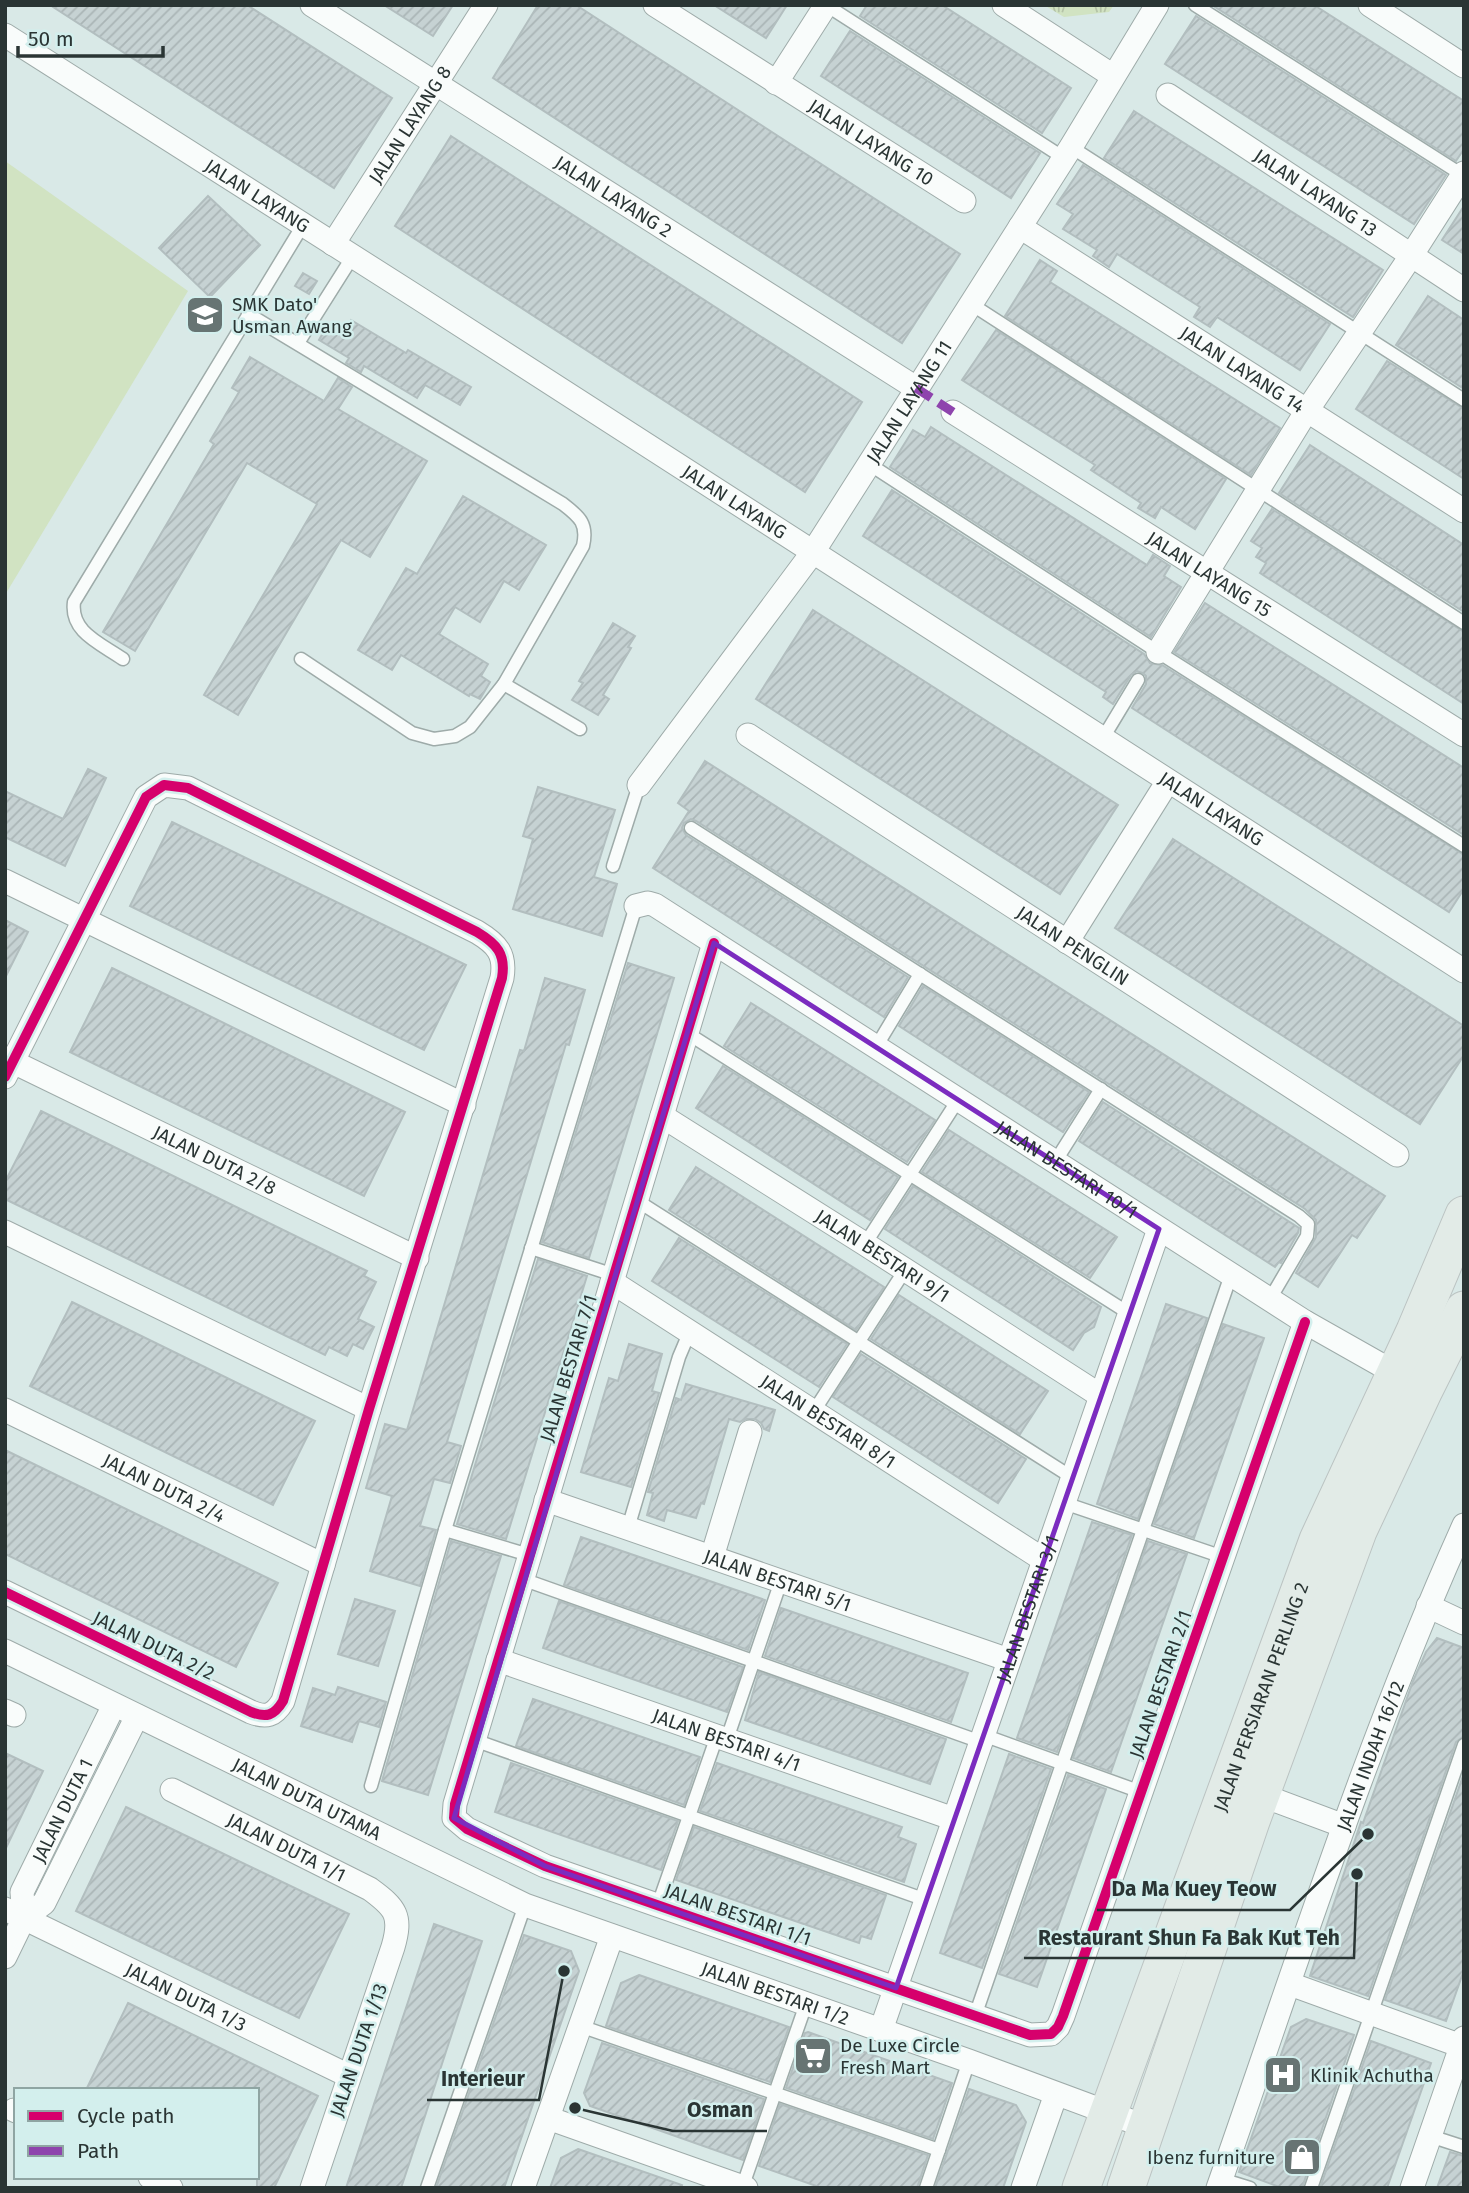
<svg xmlns="http://www.w3.org/2000/svg" width="1469" height="2193" font-family="'Fira Sans',sans-serif">
<defs>
<pattern id="park-tufts" width="24" height="20" patternUnits="userSpaceOnUse" patternTransform="scale(1.75)"><rect width="24" height="20" fill="#d1e3c2"/><path d="M3 7l-1-3M5 7V3M7 7l1-3M15 17l-1-3M17 17v-4M19 17l1-3" fill="none" stroke="#b4c3a7"/></pattern>
<pattern id="building-hatch" width="6" height="6" patternUnits="userSpaceOnUse" patternTransform="scale(1.75)"><rect width="6" height="6" fill="#c6d2d3"/><path d="M-1 1l2-2M0 6l6-6M5 7l2-2" fill="none" stroke="#aab5b6"/></pattern>
</defs>
<rect width="100%" height="100%" fill="#d9e9e7"/>
<polygon fill="url(#park-tufts)" points="1044,5 1114,5 1109,12 1064,17"/>
<polygon fill="#d1e3c2" points="5,161 188,291 5,595"/>
<g fill="url(#building-hatch)" stroke="#b2bebf" stroke-width="2">
<polygon points="50,5 247,5 392,98 334,188"/>
<polygon points="384,5 453,5 433,36"/>
<polygon points="538,5 576,5 960,254 902,343 493,78"/>
<polygon points="714,5 787,5 766,38"/>
<polygon points="867,5 942,5 1071,88 1042,133 860,16"/>
<polygon points="1212,5 1314,5 1464,101 1464,149 1456,161"/>
<polygon points="1196,16 1446,175 1414,224 1165,64"/>
<polygon points="850,31 1040,153 1011,198 821,76"/>
<polygon points="1134,111 1383,270 1353,317 1104,158"/>
<polygon points="451,136 862,402 805,492 395,226"/>
<polygon points="1083,165 1330,324 1300,370 1217,317 1210,327 1194,317 1200,307 1117,254 1109,267 1093,256 1097,250 1063,229 1073,214 1057,204"/>
<polygon points="208,196 260,245 210,297 159,248"/>
<polygon points="1464,206 1464,254 1442,240"/>
<polygon points="1040,260 1057,271 1050,282 1280,428 1251,475 1005,316"/>
<polygon points="303,273 317,281 309,294 295,286"/>
<polygon points="1428,296 1464,320 1464,389 1396,345"/>
<polygon points="351,320 406,353 408,350 471,387 460,405 425,385 417,398 364,366 361,372 346,363 349,358 319,340 327,326 342,335"/>
<polygon points="996,330 1226,479 1195,529 1161,507 1155,518 1138,508 1141,503 1091,470 1095,465 962,380"/>
<polygon points="250,357 324,401 338,378 352,387 338,409 427,461 370,557 341,540 238,715 204,695 317,504 247,463 135,651 103,632 214,444 210,441 239,392 232,388"/>
<polygon points="1387,361 1464,409 1464,479 1356,409"/>
<polygon points="931,427 1147,565 1153,555 1170,566 1164,576 1181,587 1151,637 890,467 913,430 925,437"/>
<polygon points="1310,445 1464,545 1464,612 1279,493"/>
<polygon points="892,490 1144,654 1150,663 1162,665 1464,855 1464,889 1449,912 1132,708 1146,684 1146,676 1143,673 1137,671 1131,675 1113,704 1103,697 1106,692 863,536"/>
<polygon points="463,496 546,545 519,590 504,581 480,622 455,607 439,634 488,664 481,676 490,682 480,699 470,694 469,696 401,655 392,670 358,650 406,568 417,574"/>
<polygon points="1272,509 1464,632 1464,704 1260,573 1266,563 1256,557 1262,548 1251,541"/>
<polygon points="1205,603 1464,768 1464,835 1174,652"/>
<polygon points="813,610 1118,805 1060,894 756,699"/>
<polygon points="613,623 635,636 628,647 631,648 603,695 609,699 598,715 572,700 583,683 579,681"/>
<polygon points="705,761 1385,1196 1357,1238 1352,1235 1318,1287 1296,1273 1316,1237 1316,1220 1305,1209 696,821 691,819 684,823 682,828 686,835 908,977 884,1017 653,868 689,811 678,803"/>
<polygon points="88,769 106,778 65,866 5,837 5,791 63,819"/>
<polygon points="538,787 615,810 594,877 617,884 602,936 513,909 533,839 523,836"/>
<polygon points="172,822 466,965 424,1050 130,906"/>
<polygon points="1173,839 1464,1026 1464,1055 1420,1124 1115,928"/>
<polygon points="5,920 28,932 5,978"/>
<polygon points="628,963 674,978 589,1258 542,1242"/>
<polygon points="112,968 405,1112 364,1196 70,1052"/>
<polygon points="545,978 585,990 569,1045 566,1044 447,1442 461,1446 450,1483 434,1479 420,1526 436,1530 420,1586 370,1571 392,1496 366,1488 385,1424 407,1430 520,1050 524,1051"/>
<polygon points="923,986 1089,1092 1063,1132 899,1026"/>
<polygon points="751,1003 935,1120 907,1162 724,1046"/>
<polygon points="723,1066 898,1177 870,1220 696,1108"/>
<polygon points="1103,1102 1299,1228 1298,1233 1281,1263 1279,1262 1275,1267 1079,1141"/>
<polygon points="41,1111 367,1271 364,1276 376,1282 358,1319 374,1327 363,1349 353,1344 347,1356 329,1347 325,1355 5,1199 5,1182"/>
<polygon points="949,1130 1117,1237 1090,1278 922,1172"/>
<polygon points="696,1167 884,1287 856,1330 669,1210"/>
<polygon points="913,1186 1101,1307 1094,1327 1084,1333 1073,1350 885,1229"/>
<polygon points="679,1238 847,1344 819,1387 652,1281"/>
<polygon points="538,1259 587,1276 506,1539 457,1524"/>
<polygon points="899,1295 1048,1391 1020,1434 871,1339"/>
<polygon points="72,1302 315,1421 273,1505 30,1386"/>
<polygon points="1166,1304 1207,1318 1138,1519 1097,1504"/>
<polygon points="1223,1324 1264,1338 1194,1538 1154,1524"/>
<polygon points="629,1344 662,1354 652,1391 659,1393 631,1487 581,1472 609,1378 618,1381"/>
<polygon points="861,1354 1026,1459 998,1503 833,1397"/>
<polygon points="686,1384 775,1410 769,1431 764,1429 761,1423 755,1419 746,1419 740,1422 729,1419 704,1504 701,1503 696,1518 667,1510 664,1521 647,1515 653,1493 648,1492 676,1398 681,1400"/>
<polygon points="5,1450 278,1583 236,1667 5,1554"/>
<polygon points="1092,1522 1132,1535 1057,1752 1017,1738"/>
<polygon points="581,1537 765,1600 748,1650 564,1585"/>
<polygon points="451,1541 501,1556 428,1795 382,1781"/>
<polygon points="1148,1541 1187,1554 1111,1772 1073,1758"/>
<polygon points="355,1599 395,1611 378,1666 338,1654"/>
<polygon points="559,1601 743,1667 727,1712 543,1648"/>
<polygon points="781,1608 968,1673 951,1722 765,1656"/>
<polygon points="1437,1638 1464,1648 1464,1736 1456,1742 1368,1996 1310,1976 1361,1822 1363,1823 1413,1681 1426,1652"/>
<polygon points="759,1672 946,1739 930,1784 745,1720"/>
<polygon points="338,1687 386,1702 379,1727 359,1721 352,1742 301,1726 313,1688 335,1695"/>
<polygon points="533,1699 700,1757 684,1805 516,1746"/>
<polygon points="5,1753 43,1771 5,1850"/>
<polygon points="1009,1754 1051,1769 982,1968 940,1953"/>
<polygon points="511,1763 678,1821 661,1870 495,1812"/>
<polygon points="717,1763 902,1827 898,1837 916,1844 904,1882 700,1811"/>
<polygon points="1464,1773 1464,1970 1446,2021 1385,2000"/>
<polygon points="1068,1775 1106,1789 1037,1987 999,1974"/>
<polygon points="126,1807 349,1914 299,2018 76,1911"/>
<polygon points="694,1827 886,1895 871,1939 861,1936 859,1943 676,1880"/>
<polygon points="434,1924 482,1941 425,2116 401,2188 346,2188"/>
<polygon points="524,1935 571,1951 579,1971 572,1991 504,2188 436,2188"/>
<polygon points="639,1975 789,2027 770,2082 606,2026 621,1983"/>
<polygon points="128,2003 318,2096 274,2188 257,2188 257,2090 86,2090"/>
<polygon points="1306,2019 1354,2035 1302,2188 1282,2188 1239,2172 1291,2027"/>
<polygon points="808,2032 952,2083 933,2139 786,2088 805,2033"/>
<polygon points="1371,2041 1431,2063 1387,2188 1320,2188"/>
<polygon points="602,2043 764,2099 743,2160 590,2106 584,2093"/>
<polygon points="969,2089 1016,2105 1026,2122 1003,2188 935,2188"/>
<polygon points="780,2104 928,2155 917,2188 822,2188 759,2166"/>
<polygon points="578,2149 682,2185 681,2188 550,2188 561,2158"/>
<polygon points="1450,2152 1464,2156 1464,2188 1437,2188"/>
</g>
<g fill="none" stroke-linecap="round" stroke-linejoin="round">
<defs>
<g id="lane">
<polyline points="826,5 1064,158"/>
<polyline points="1195,5 1464,176"/>
<polyline points="1071,147 1464,400"/>
<polyline points="971,304 1464,623"/>
<path d="M248 314 563 504C580 517 588 524 583 546L504 684 470 727 455 736 434 739 412 733 301 659"/>
<polyline points="298,343 353,256"/>
<polyline points="869,464 1158,652 1464,846"/>
<path d="M123 659C100 643 70 632 74 602L303 225"/>
<polyline points="504,684 580,729"/>
<polyline points="1103,738 1138,680"/>
<polyline points="691,828 1299,1216 1308,1224 1307,1236 1270,1299"/>
<polyline points="613,866 639,785"/>
<polyline points="687,1033 1130,1314"/>
<polyline points="876,1047 920,974"/>
<polyline points="1055,1162 1101,1089"/>
<polyline points="636,1200 1073,1478"/>
<polyline points="865,1244 958,1100"/>
<polyline points="531,1248 614,1275"/>
<polyline points="814,1411 905,1270"/>
<polyline points="1064,1503 1223,1557"/>
<polyline points="628,1528 679,1357 690,1331"/>
<polyline points="445,1530 529,1555"/>
<polyline points="522,1579 981,1742"/>
<polyline points="983,1735 1141,1792"/>
<polyline points="727,1739 781,1581"/>
<polyline points="474,1740 926,1900"/>
<polyline points="371,1786 445,1530 636,906"/>
<polyline points="658,1905 717,1736"/>
<polyline points="975,2016 1231,1275"/>
<polyline points="580,2026 939,2150"/>
<polyline points="1430,2136 1464,2147"/>
<polyline points="1221,2179 1250,2188"/>
<polyline points="427,2188 525,1905"/>
<polyline points="742,2188 806,2004"/>
<polyline points="926,2188 969,2061"/>
<polyline points="1311,2188 1464,1745"/>
</g>
<g id="street">
<path id="s1" d="M312 5 916 388"/>
<path id="s2" d="M655 5 964 201"/>
<polyline points="1004,5 1113,76"/>
<polyline points="1370,5 1464,66"/>
<path id="s3" d="M5 35 420 299 1464 971"/>
<polyline points="776,83 826,5"/>
<path id="s4" d="M1168 95 1464 290"/>
<path id="s5" d="M1020 227 1464 511"/>
<path id="s6" d="M333 244 486 5"/>
<path id="s7" d="M953 412 1464 735"/>
<polyline points="1158,652 1306,412 1411,256 1464,173"/>
<path id="s8" d="M748 735 1397 1155"/>
<path id="s9" d="M639 785 813 552 1071 147 1157 5"/>
<polyline points="5,881 464,1105"/>
<path id="s10" d="M636 906 648 903 655 905 1305 1322 1404 1378"/>
<polyline points="1067,942 1168,781"/>
<polyline points="714,943 455,1804 454,1818 467,1829 545,1866 1030,2035 1051,2034 1058,2027 1063,2016 1305,1322"/>
<path id="s11" d="M5 1058 417 1258"/>
<path d="M5 1077 146 797 164 785 188 788 477 932C497 944 506 954 502 978L369 1409 283 1701C274 1716 266 1718 251 1712L5 1592"/>
<path id="s12" d="M662 1116 865 1244 1101 1396"/>
<polyline points="5,1232 369,1409"/>
<path id="s13" d="M612 1282 1044 1560"/>
<path id="s14" d="M5 1410 323 1565"/>
<path id="s15" d="M546 1500 1009 1660"/>
<polyline points="712,1557 750,1432"/>
<polyline points="1428,1606 1464,1623"/>
<path id="s16" d="M5 1651 525 1905 969 2061 1147 2127"/>
<path id="s17" d="M498 1660 954 1819"/>
<polyline points="5,1711 14,1715"/>
<path id="s18" d="M172 1790 370 1889C396 1908 402 1916 393 1947L312 2188"/>
<polyline points="1261,1795 1344,1826"/>
<path id="s19" d="M5 1909 349 2076"/>
<path id="s20" d="M24 1918 22 1892 114 1705"/>
<polyline points="5,1957 24,1918 44,1903 137,1716"/>
<polyline points="1290,1984 1464,2047"/>
<path id="s21" d="M881 2030 1159 1229"/>
<polyline points="14,2110 16,2111"/>
<polyline points="548,2118 746,2188"/>
<polyline points="150,2177 171,2188"/>
<polyline points="523,2188 612,1936"/>
<polyline points="1023,2188 1056,2094"/>
<path id="s22" d="M1218 2188C1296 1966 1367 1740 1464 1525"/>
<polyline points="1412,2188 1464,2038"/>
</g>
<g id="primary">
<path id="s23" d="M1081 2188 1318 1540 1415 1331 1464 1215"/>
<polyline points="1126,2188 1251,1821 1358,1531 1424,1390 1464,1310"/>
</g>
</defs>
<use href="#lane" stroke="#9eaba9" stroke-width="15"/>
<use href="#street" stroke="#9eaba9" stroke-width="25"/>
<use href="#primary" stroke="#bbc3c2" stroke-width="39"/>
<use href="#lane" stroke="#f9fcfb" stroke-width="12"/>
<use href="#street" stroke="#f9fcfb" stroke-width="23"/>
<use href="#primary" stroke="#e2ebe7" stroke-width="37"/>
<polyline stroke="#8e44ad" stroke-width="9" stroke-dasharray="18 9" stroke-linecap="butt" points="916,388 953,412"/>
<defs>
<g id="cycleway">
<polyline points="714,943 455,1804 454,1818 467,1829 545,1866 1030,2035 1051,2034 1058,2027 1063,2016 1305,1322"/>
<path d="M5 1077 146 797 164 785 188 788 477 932C497 944 506 954 502 978L369 1409 283 1701C274 1716 266 1718 251 1712L5 1592"/>
</g>
</defs>
<use href="#cycleway" stroke="#d3efed" stroke-width="15"/>
<use href="#cycleway" stroke="#d6006c" stroke-width="10"/>
</g>
<path fill="none" stroke="#7b2cbf" stroke-width="5" stroke-linejoin="round" d="M714 943 1159 1229 896 1988 545 1866 454 1818Z"/>
<defs>
<symbol id="school-square" viewBox="-11 -11 22 22"><rect x="-9" y="-9" width="18" height="18" rx="4" fill="#677473" stroke="#d3efed"/><path d="M0-5L7-2L0 1L-7-2ZM-4 1L0 2.5L4 1V4Q0 6-4 4Z" fill="#fff"/></symbol>
<symbol id="supermarket-square" viewBox="-11 -11 22 22"><rect x="-9" y="-9" width="18" height="18" rx="4" fill="#677473" stroke="#d3efed"/><path d="M-6-5.5h2.5l.6 2H6L4.5 2H-2.5L-4.4-4H-6ZM-1.5 3.2a1.3 1.3 0 1 0 .1 0ZM3 3.2a1.3 1.3 0 1 0 .1 0Z" fill="#fff"/></symbol>
<symbol id="hospital-square" viewBox="-11 -11 22 22"><rect x="-9" y="-9" width="18" height="18" rx="4" fill="#677473" stroke="#d3efed"/><path d="M-5-5h3v3.5h4V-5h3V5h-3V1.5h-4V5h-3Z" fill="#fff"/></symbol>
<symbol id="shop-square" viewBox="-11 -11 22 22"><rect x="-9" y="-9" width="18" height="18" rx="4" fill="#677473" stroke="#d3efed"/><path d="M-5-2.5h2.3a2.7 3.5 0 0 1 5.4 0H5L5.5 6h-11ZM-1.5-2.5h3a1.5 2.3 0 0 0-3 0Z" fill="#fff"/></symbol>
</defs>
<g fill-rule="evenodd">
<use href="#school-square" x="183" y="293" width="44" height="44"/>
<use href="#supermarket-square" x="791" y="2034" width="44" height="44"/>
<use href="#hospital-square" x="1261" y="2053" width="44" height="44"/>
<use href="#shop-square" x="1280" y="2135" width="44" height="44"/>
</g>
<g text-anchor="middle" stroke-width="5" stroke-linejoin="round" paint-order="stroke">
<g font-size="19" fill="#2a3534" stroke="#d3efed">
<text dy="7" stroke="none"><textPath href="#s6" startOffset="142">JALAN LAYANG 8</textPath></text>
<text dy="7" stroke="none"><textPath href="#s2" startOffset="256">JALAN LAYANG 10</textPath></text>
<text dy="7" stroke="none"><textPath href="#s4" startOffset="177">JALAN LAYANG 13</textPath></text>
<text dy="7" stroke="none"><textPath href="#s3" startOffset="299">JALAN LAYANG</textPath></text>
<text dy="7" stroke="none"><textPath href="#s1" startOffset="357">JALAN LAYANG 2</textPath></text>
<text dy="7" stroke="none"><textPath href="#s5" startOffset="264">JALAN LAYANG 14</textPath></text>
<text dy="7" stroke="none"><textPath href="#s9" startOffset="469">JALAN LAYANG 11</textPath></text>
<text dy="7" stroke="none"><textPath href="#s3" startOffset="866">JALAN LAYANG</textPath></text>
<text dy="7" stroke="none"><textPath href="#s7" startOffset="303">JALAN LAYANG 15</textPath></text>
<text dy="7" stroke="none"><textPath href="#s3" startOffset="1433">JALAN LAYANG</textPath></text>
<text dy="7" stroke="none"><textPath href="#s8" startOffset="387">JALAN PENGLIN</textPath></text>
<text dy="7" stroke="none"><textPath href="#s11" startOffset="233">JALAN DUTA 2/8</textPath></text>
<text dy="7" stroke="none"><textPath href="#s10" startOffset="509">JALAN BESTARI 10/1</textPath></text>
<text dy="7" stroke="none"><textPath href="#s12" startOffset="261">JALAN BESTARI 9/1</textPath></text>
<text transform="translate(568 1368) rotate(-73)" y="7">JALAN BESTARI 7/1</text>
<text dy="7" stroke="none"><textPath href="#s13" startOffset="257">JALAN BESTARI 8/1</textPath></text>
<text dy="7" stroke="none"><textPath href="#s14" startOffset="177">JALAN DUTA 2/4</textPath></text>
<text dy="7" stroke="none"><textPath href="#s15" startOffset="245">JALAN BESTARI 5/1</textPath></text>
<text dy="7" stroke="none"><textPath href="#s21" startOffset="446">JALAN BESTARI 3/1</textPath></text>
<text transform="translate(154 1645) rotate(26)" y="7">JALAN DUTA 2/2</text>
<text transform="translate(1160 1684) rotate(-71)" y="7">JALAN BESTARI 2/1</text>
<text dy="7" stroke="none"><textPath href="#s23" startOffset="523">JALAN PERSIARAN PERLING 2</textPath></text>
<text dy="7" stroke="none"><textPath href="#s17" startOffset="242">JALAN BESTARI 4/1</textPath></text>
<text dy="7" stroke="none"><textPath href="#s22" startOffset="458">JALAN INDAH 16/12</textPath></text>
<text dy="7" stroke="none"><textPath href="#s16" startOffset="336">JALAN DUTA UTAMA</textPath></text>
<text dy="7" stroke="none"><textPath href="#s20" startOffset="117">JALAN DUTA 1</textPath></text>
<text dy="7" stroke="none"><textPath href="#s18" startOffset="128">JALAN DUTA 1/1</textPath></text>
<text transform="translate(738 1914) rotate(19)" y="7">JALAN BESTARI 1/1</text>
<text dy="7" stroke="none"><textPath href="#s16" startOffset="844">JALAN BESTARI 1/2</textPath></text>
<text dy="7" stroke="none"><textPath href="#s19" startOffset="201">JALAN DUTA 1/3</textPath></text>
<text transform="translate(358 2050) rotate(-71)" y="7">JALAN DUTA 1/13</text>
</g>
<g font-size="19" fill="#2a3534" stroke="#d3efed" text-anchor="start">
<text x="232" y="311">SMK Dato'<tspan x="232" dy="22">Usman Awang</tspan></text>
<text x="840" y="2052">De Luxe Circle<tspan x="840" dy="22">Fresh Mart</tspan></text>
<text x="1310" y="2082">Klinik Achutha</text>
<text x="1275" y="2164" text-anchor="end">Ibenz furniture</text>
</g>
</g>
<path fill="none" stroke="#2a3534" stroke-width="2.5" d="M1368 1834L1290 1910H1097M1357 1874L1354 1958H1024M564 1971L539 2100H427M575 2108L673 2131H767"/>
<g fill="#2a3534" stroke="#d3efed" stroke-width="2.5">
<circle cx="1368" cy="1834" r="7"/>
<circle cx="1357" cy="1874" r="7"/>
<circle cx="564" cy="1971" r="7"/>
<circle cx="575" cy="2108" r="7"/>
</g>
<g font-size="21" text-anchor="middle" font-weight="bold" fill="#2a3534" stroke="#d3efed" stroke-width="5" stroke-linejoin="round" paint-order="stroke">
<text x="1194" y="1896">Da Ma Kuey Teow</text>
<text x="1189" y="1945">Restaurant Shun Fa Bak Kut Teh</text>
<text x="483" y="2086">Interieur</text>
<text x="720" y="2117">Osman</text>
</g>
<rect width="1469" height="2193" fill="none" stroke="#2a3534" stroke-width="14"/>
<rect x="14" y="2088" width="245" height="91" fill="#d3efed" stroke="#8fa5a3" stroke-width="2"/>
<rect x="28" y="2111" width="35" height="10" fill="#d6006c" stroke="#8fa5a3" stroke-width="2"/>
<text x="77" y="2123" font-size="21" fill="#2a3534">Cycle path</text>
<rect x="28" y="2146" width="35" height="10" fill="#8e44ad" stroke="#8fa5a3" stroke-width="2"/>
<text x="77" y="2158" font-size="21" fill="#2a3534">Path</text>
<path d="M18 46v10h145v-10" fill="none" stroke="#2a3534" stroke-width="3.5"/>
<text x="28" y="46" font-size="21" fill="#2a3534" stroke="#d3efed" stroke-width="5" paint-order="stroke">50 m</text>
</svg>
